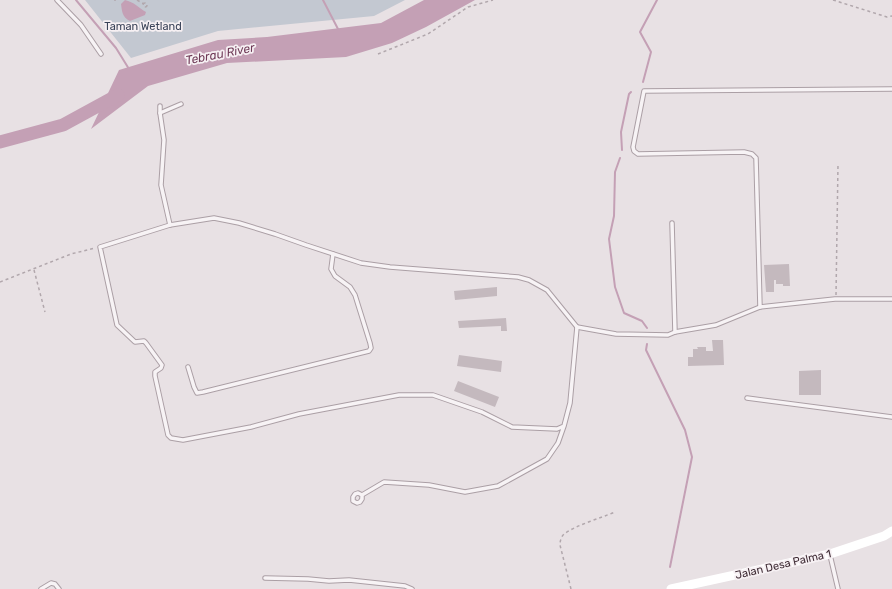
<svg xmlns="http://www.w3.org/2000/svg" width="892" height="589" font-family="Rubik,sans-serif">
<rect width="100%" height="100%" fill="#e8e1e4"/>
<polygon fill="#c3c8d1" points="85,0 405,0 374,16 218,31 131,58"/>
<g fill="#c4a0b5">
<path d="M125 0C134 2 139 8 146 12L145 15 130 21C122 17 122 11 121 4Z"/>
<polygon points="424,0 475,0 426,27 392,43 346,57 227,63 148,86 91,129 119,70 218,40 267,37 381,23"/>
</g>
<g fill="none" stroke-linecap="round" stroke-linejoin="round">
<g stroke="#c4a0b5" stroke-width="2">
<polyline points="76,0 116,48 129,69"/>
<polyline points="323,0 338,29"/>
<polyline points="643,82 651,52 640,32 657,0"/>
<polyline points="622,150 621,132 629,94 631,92"/>
<polyline points="620,158 615,172 614,216 609,239 615,287 624,313 642,321 647,328"/>
<polyline points="647,344 646,350 685,430 692,457 670,567"/>
</g>
<polyline stroke="#c4a0b5" stroke-width="13" points="0,142 63,125 118,95"/>
</g>
<g fill="#c4b9be">
<polygon points="789,264 790,286 783,286 783,284 776,284 776,280 774,280 774,292 766,292 764,265"/>
<polygon points="497,287 497,296 455,300 454,291"/>
<polygon points="506,318 507,331 501,331 501,326 459,328 458,321"/>
<polygon points="712,340 723,340 724,365 688,366 688,357 693,357 693,349 698,349 697,347 706,347 706,351 713,351"/>
<polygon points="459,355 502,361 501,372 457,366"/>
<polygon points="821,370 821,395 799,395 799,371"/>
<polygon points="458,381 499,397 495,407 454,391"/>
</g>
<g fill="none" stroke-linecap="round" stroke-linejoin="round">
<defs>
<g id="lane">
<polyline points="57,0 81,25 101,54"/>
<polyline points="160,106 160,113"/>
<polyline points="672,223 675,332"/>
<polyline points="170,225 161,185 164,140 160,113 181,104"/>
<polyline points="760,307 756,158 752,154 744,152 638,154 634,151 633,147 644,91 892,89"/>
<polyline points="577,327 616,334 668,335 675,332 716,325 760,307 835,299 892,299"/>
<polyline points="188,367 194,387 197,393 203,392 369,351 371,348 370,343 355,295 350,287 335,276 331,269 333,254"/>
<polyline points="747,398 892,417"/>
<polyline points="362,495 358,493 355,494 353,497 353,501 357,503 360,502 362,499 362,495 384,482 429,485 465,492 498,486 547,459 558,443 564,426 557,429 512,427 482,412 433,395 399,395 299,414 251,427 183,440 171,438 168,435 155,376 155,372 161,368 162,365 146,343 144,341 135,342 117,325 100,247 170,225 214,218 239,223 275,234 306,245 361,263 390,267 518,277 529,280 547,290 577,327 570,403 564,426"/>
<polyline points="830,555 838,589"/>
<polyline points="265,578 308,579 329,581 349,580 405,586 412,589"/>
<polyline points="41,589 51,583 55,584 59,589"/>
</g>
</defs>
<use href="#lane" stroke="#ab9fa5" stroke-width="5.5"/>
<g stroke="#b1a7ac" stroke-width="1.5" stroke-dasharray="3 3" stroke-linecap="butt">
<polyline points="114,0 116,0"/>
<polyline points="137,0 144,4"/>
<polyline points="833,0 887,17 892,16"/>
<circle cx="145" cy="5" r="2"/>
<polyline points="378,54 428,34 468,7 493,0"/>
<polyline points="34,270 45,312"/>
<polyline points="0,282 71,254 95,248"/>
<polyline points="836,295 838,164"/>
<path d="M571 589 560 545C560 541 561 537 564 534 576 525 601 518 615 512"/>
</g>
<use href="#lane" stroke="#f7f3f5" stroke-width="3.5"/>
<polyline stroke="#fff" stroke-width="9" points="671,589 830,554 884,536 892,531"/>
</g>
<g text-anchor="middle" stroke-width="3.5" stroke-linejoin="round" paint-order="stroke">
<g font-size="11" fill="#3a4358" stroke="#f6f0f3">
<text x="143" y="30">Taman Wetland</text>
</g>
<g font-size="11" fill="#3e2b34" stroke="#f6f0f3">
<text transform="translate(783 564) rotate(-13)" y="4">Jalan Desa Palma 1</text>
</g>
<g font-size="12" font-style="italic" fill="#6e3956" stroke="#f6f0f3">
<text transform="translate(220 54) rotate(-11)" y="4">Tebrau River</text>
</g>
</g>
</svg>
